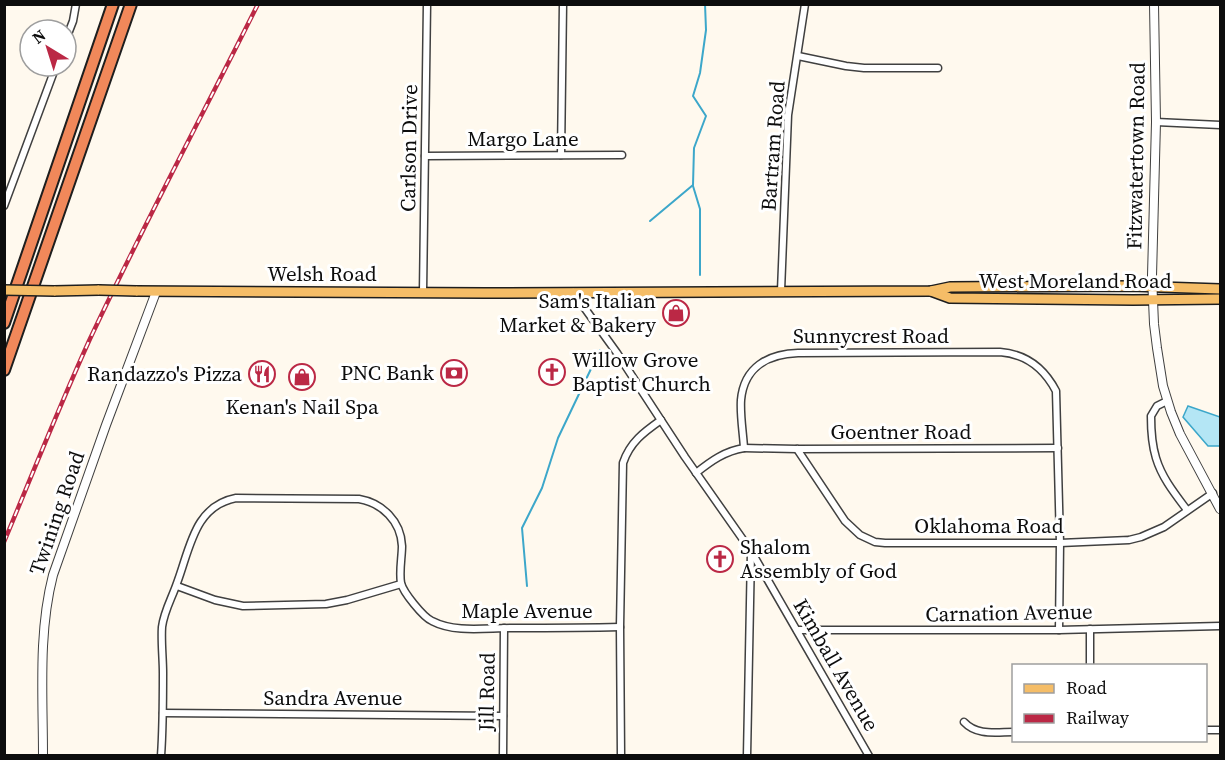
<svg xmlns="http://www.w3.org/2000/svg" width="1225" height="760" font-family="'Source Serif 4',serif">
<rect width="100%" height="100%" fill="#fff9ee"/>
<polygon fill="#b4e6f5" stroke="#3ca7ca" stroke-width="1.5" points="1188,406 1220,417 1220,446 1208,446 1183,417"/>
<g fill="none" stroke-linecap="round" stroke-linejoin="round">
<g stroke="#3ca7ca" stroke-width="2">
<polyline points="693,186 700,209 700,275"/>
<polyline points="650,221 693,185 694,148 706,116 693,96 700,73 706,30 705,4"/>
<polyline points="527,586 522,528 542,488 558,438 600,350"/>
</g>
<defs>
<g id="minor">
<polyline points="66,39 73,21 76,4"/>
<polyline points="798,56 846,66 864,68 938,68"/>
<polyline points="1156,122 1220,125"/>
<polyline points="561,155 563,4"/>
<polyline points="425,156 622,155"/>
<polyline points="4,206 56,66"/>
<polyline points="781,291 788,115 805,4"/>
<polyline points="423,292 427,4"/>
<polyline points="573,292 617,353 685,457 751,551 869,756"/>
<path d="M1167 401 1157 406 1151 416C1151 430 1152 445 1156 458 1162 478 1175 494 1187 510"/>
<polyline points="744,448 797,449 1058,448"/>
<polyline points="797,449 845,521 860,535 875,542 885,543 1060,543 1129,540 1141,537 1164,527 1213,493"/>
<path d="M696 473C711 461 725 451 744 448 743 432 740 415 741 400 744 367 768 354 798 353L1000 352C1026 354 1044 368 1056 391L1060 543 1059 630"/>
<polyline points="177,586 215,600 243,606 326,604 347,600 401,584"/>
<polyline points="1090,629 1090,666"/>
<polyline points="797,630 1059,630 1220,626"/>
<polyline points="163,713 503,716"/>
<path d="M964 722C977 736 996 732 1014 732"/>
<polyline points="1206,730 1220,730"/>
<path d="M161 756C163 728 163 700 163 673 163 658 161 642 162 627 164 611 172 598 177 583 190 549 194 506 236 498L359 499C382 503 401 521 402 546 402 557 399 571 401 583 403 592 423 617 432 621 455 633 485 628 510 628 546 628 583 628 620 627"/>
<polyline points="503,756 504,628"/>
<path d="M621 756 620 627 623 463C630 442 644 432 661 420"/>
<polyline points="747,756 751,552"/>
</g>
<g id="tertiary">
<polyline points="1154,4 1156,122 1152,276 1154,324 1157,348 1163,386 1171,412 1180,434 1220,509"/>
<path d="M43 756C43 695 38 633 53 575L106 425 156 292"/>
</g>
<g id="primary">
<polyline points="54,291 99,290"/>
<polyline points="136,291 484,293 931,291 950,287 1131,286 1220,289"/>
<polyline points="931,291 950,298 1133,300 1220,299"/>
</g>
<g id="motorway">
<polyline points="4,323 113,4"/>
<polyline points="4,370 131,4"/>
</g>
</defs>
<use href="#minor" stroke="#404040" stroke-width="9"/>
<use href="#tertiary" stroke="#404040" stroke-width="10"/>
<use href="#primary" stroke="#1e1e1e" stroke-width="12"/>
<use href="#motorway" stroke="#1e1e1e" stroke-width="14"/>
<use href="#minor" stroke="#fff" stroke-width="6"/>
<use href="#tertiary" stroke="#fff" stroke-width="8"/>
<use href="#primary" stroke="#f5bd67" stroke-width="9"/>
<use href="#motorway" stroke="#f1885a" stroke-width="10"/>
<defs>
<path id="rail" d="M4 542C32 475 59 407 89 341 142 228 202 116 258 4"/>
</defs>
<use href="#rail" stroke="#bb2845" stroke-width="4.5"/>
<use href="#rail" stroke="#fff" stroke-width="2" stroke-dasharray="7" stroke-linecap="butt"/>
<defs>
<g id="primary-bridge">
<polyline points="4,290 54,291"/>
<polyline points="99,290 136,291"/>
</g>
</defs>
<use href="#primary-bridge" stroke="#1e1e1e" stroke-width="12" stroke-linecap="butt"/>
<use href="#primary-bridge" stroke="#f5bd67" stroke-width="9"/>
</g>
<defs>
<symbol id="shop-ring" viewBox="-11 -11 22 22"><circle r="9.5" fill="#fff" stroke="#bb2845" stroke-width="1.5"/><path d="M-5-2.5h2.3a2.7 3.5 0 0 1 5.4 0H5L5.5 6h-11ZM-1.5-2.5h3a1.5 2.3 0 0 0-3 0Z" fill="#bb2845"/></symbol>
<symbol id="church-ring" viewBox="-11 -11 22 22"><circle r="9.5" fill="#fff" stroke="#bb2845" stroke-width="1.5"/><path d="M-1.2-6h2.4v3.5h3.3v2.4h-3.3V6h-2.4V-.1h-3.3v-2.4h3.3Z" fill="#bb2845"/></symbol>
<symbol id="bank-ring" viewBox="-11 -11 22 22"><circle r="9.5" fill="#fff" stroke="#bb2845" stroke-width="1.5"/><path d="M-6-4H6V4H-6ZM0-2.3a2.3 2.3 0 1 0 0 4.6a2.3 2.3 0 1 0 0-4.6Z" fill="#bb2845"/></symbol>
<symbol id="restaurant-ring" viewBox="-11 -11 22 22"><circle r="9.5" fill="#fff" stroke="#bb2845" stroke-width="1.5"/><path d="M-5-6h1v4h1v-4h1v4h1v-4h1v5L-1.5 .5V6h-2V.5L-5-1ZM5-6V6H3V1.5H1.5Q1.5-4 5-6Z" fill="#bb2845"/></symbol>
</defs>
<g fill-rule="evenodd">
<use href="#shop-ring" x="661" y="298" width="30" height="30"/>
<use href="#church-ring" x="537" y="357" width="30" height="30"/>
<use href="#bank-ring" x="439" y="358" width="30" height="30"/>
<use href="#restaurant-ring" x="247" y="359" width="30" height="30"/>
<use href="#shop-ring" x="287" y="362" width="30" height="30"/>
<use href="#church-ring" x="705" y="544" width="30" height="30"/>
</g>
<g text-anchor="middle" stroke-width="6" stroke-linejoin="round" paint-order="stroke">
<g font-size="21" fill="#0d0d0d" stroke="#fff">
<text x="523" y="146">Margo Lane</text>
<text transform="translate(773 146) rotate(-86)" y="7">Bartram Road</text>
<text transform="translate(409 148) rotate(-89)" y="7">Carlson Drive</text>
<text transform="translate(1136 156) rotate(-89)" y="7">Fitzwatertown Road</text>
<text x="322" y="281">Welsh Road</text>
<text x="1075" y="288">West Moreland Road</text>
<text x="871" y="343">Sunnycrest Road</text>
<text x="901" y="439">Goentner Road</text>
<text transform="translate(57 513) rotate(-71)" y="7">Twining Road</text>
<text x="989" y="533">Oklahoma Road</text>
<text x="527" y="618">Maple Avenue</text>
<text transform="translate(1009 613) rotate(-1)" y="7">Carnation Avenue</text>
<text transform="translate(836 665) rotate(60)" y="7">Kimball Avenue</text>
<text transform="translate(487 692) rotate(-89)" y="7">Jill Road</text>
<text x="333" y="705">Sandra Avenue</text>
</g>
<g font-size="21" fill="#0d0d0d" stroke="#fff" text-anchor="end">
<text x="656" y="308">Sam's Italian<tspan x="656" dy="24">Market &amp; Bakery</tspan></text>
<text x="572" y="367" text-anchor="start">Willow Grove<tspan x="572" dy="24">Baptist Church</tspan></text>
<text x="434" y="380">PNC Bank</text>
<text x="242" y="381">Randazzo's Pizza</text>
<text x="302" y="414" text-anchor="middle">Kenan's Nail Spa</text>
<text x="740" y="554" text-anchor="start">Shalom<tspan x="740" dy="24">Assembly of God</tspan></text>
</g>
</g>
<rect width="1225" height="760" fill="none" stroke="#0d0d0d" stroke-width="12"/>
<rect x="1012" y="664" width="195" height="78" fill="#ffffff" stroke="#9e9e9e" stroke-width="1.5"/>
<rect x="1024" y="684" width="30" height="9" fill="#f5bd67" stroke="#9e9e9e" stroke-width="1.5"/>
<text x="1066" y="694" font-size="18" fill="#0d0d0d">Road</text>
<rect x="1024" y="714" width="30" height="9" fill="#bb2845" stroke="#9e9e9e" stroke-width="1.5"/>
<text x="1066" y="724" font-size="18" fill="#0d0d0d">Railway</text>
<g transform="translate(48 48) rotate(322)"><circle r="28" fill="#ffffff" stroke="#9e9e9e" stroke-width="1.5"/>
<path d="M0-4.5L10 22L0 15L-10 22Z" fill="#bb2845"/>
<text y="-9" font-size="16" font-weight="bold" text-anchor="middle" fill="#0d0d0d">N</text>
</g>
</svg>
